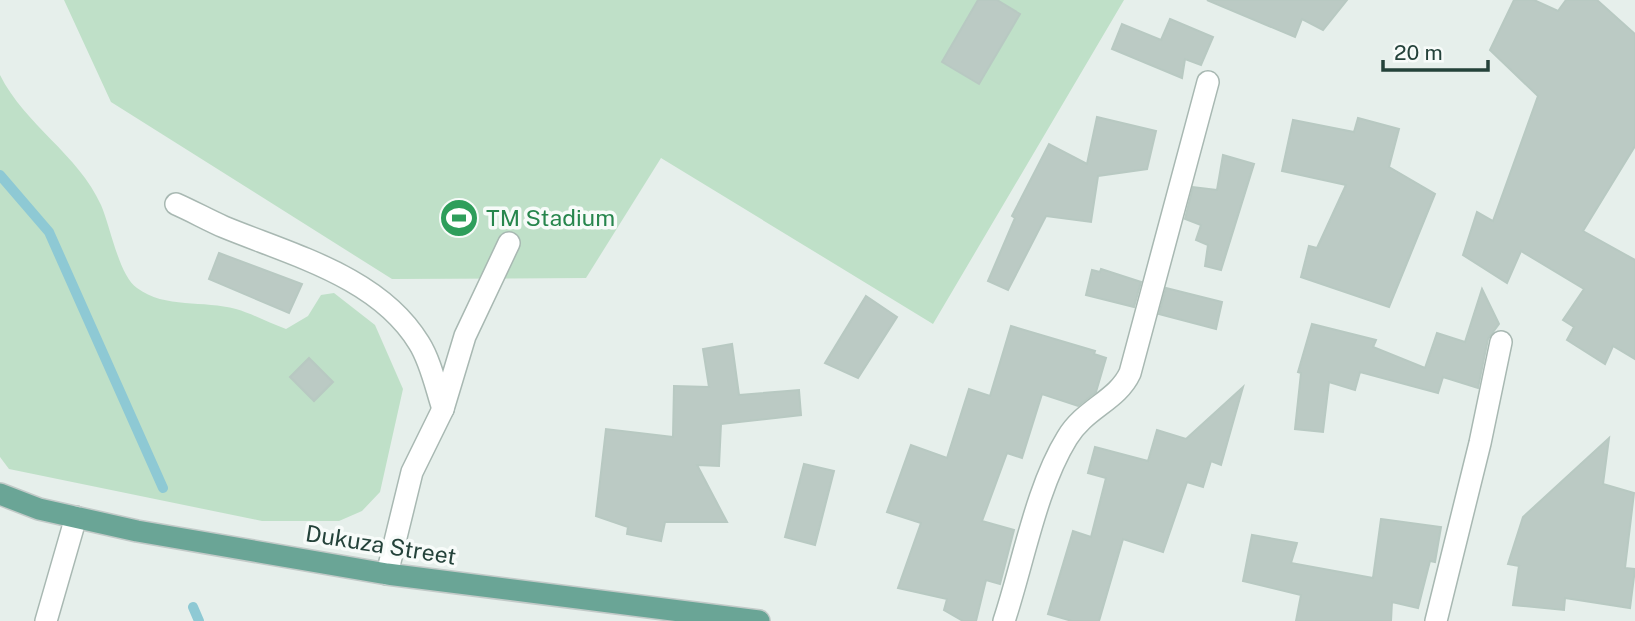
<svg xmlns="http://www.w3.org/2000/svg" width="1635" height="621" font-family="'Public Sans',sans-serif">
<rect width="100%" height="100%" fill="#e6efeb"/>
<g fill="#bfe0c8">
<polygon points="64,0 1124,0 933,324 661,158 586,278 392,279 111,102"/>
<path d="M0 75C25 125 78 154 101 205 110 225 119 276 137 288 165 309 204 300 236 309 253 314 269 323 286 329L308 316 321 295 334 293 375 325 403 389 380 492 362 511 339 521H262L9 469 0 457Z"/>
</g>
<g fill="none" stroke-linecap="round" stroke-linejoin="round">
<g stroke="#8ec9d4" stroke-width="10">
<polyline points="0,175 49,232 163,488"/>
<polyline points="193,607 199,621"/>
</g>
</g>
<g fill="#bbcac4" stroke="#b8c9c2" stroke-width="2">
<polygon points="978,0 997,0 1020,14 979,84 942,62"/>
<polygon points="1207,0 1347,0 1323,30 1302,19 1295,37"/>
<polygon points="1514,0 1534,0 1558,11 1566,0 1597,0 1635,34 1635,146 1583,231 1635,260 1635,359 1613,346 1605,364 1567,340 1574,327 1563,320 1584,289 1521,251 1507,283 1463,255 1477,212 1493,221 1538,96 1490,50"/>
<polygon points="1170,19 1213,37 1201,65 1185,59 1182,78 1112,49 1122,24 1161,40"/>
<polygon points="1097,117 1156,131 1147,169 1098,176 1091,222 1046,216 1008,290 988,281 1015,218 1012,216 1049,144 1087,164"/>
<polygon points="1358,118 1399,129 1389,167 1435,194 1389,307 1301,277 1309,246 1317,248 1346,185 1282,171 1293,120 1354,132"/>
<polygon points="1223,155 1254,164 1221,270 1205,266 1208,245 1196,240 1201,225 1185,219 1193,187 1217,190"/>
<polygon points="219,253 302,284 289,313 209,279"/>
<polygon points="1101,269 1141,282 1134,307 1086,295 1092,270 1100,272"/>
<polygon points="1166,288 1222,302 1216,329 1159,314"/>
<polygon points="1482,289 1499,324 1488,339 1478,388 1443,377 1438,393 1360,372 1355,390 1329,382 1323,432 1295,429 1301,373 1298,372 1312,324 1376,340 1373,347 1425,368 1437,333 1465,342"/>
<polygon points="866,296 897,317 858,378 825,363"/>
<polygon points="1011,326 1095,351 1094,354 1106,358 1096,392 1078,406 1042,394 1022,458 1007,453 982,521 1014,530 1000,584 986,580 976,621 963,621 944,610 947,599 898,588 921,523 887,512 911,445 947,458 969,389 990,396"/>
<polygon points="732,344 739,395 799,390 801,415 721,424 719,466 697,465 727,522 665,522 661,541 627,534 628,527 596,516 606,429 673,437 674,386 709,387 703,349"/>
<polygon points="309,358 333,382 314,401 290,377"/>
<polygon points="1243,387 1221,465 1211,461 1203,487 1187,482 1163,552 1123,539 1099,621 1072,621 1048,614 1073,531 1091,537 1106,478 1088,473 1095,447 1148,461 1157,430 1186,439"/>
<polygon points="1609,438 1603,484 1634,493 1625,568 1635,569 1630,608 1565,598 1564,610 1513,605 1519,566 1508,564 1523,517"/>
<polygon points="804,464 834,471 815,545 785,537"/>
<polygon points="1381,519 1441,527 1435,562 1430,561 1418,608 1392,602 1391,621 1296,621 1301,595 1243,581 1252,535 1297,543 1291,563 1373,578"/>
</g>
<g fill="none" stroke-linecap="round" stroke-linejoin="round">
<defs>
<g id="minor">
<path d="M176 204C192 211 208 220 224 227 292 255 379 277 419 343 431 362 436 388 443 409"/>
<polyline points="387,574 412,472 443,409 465,336 509,243"/>
<polyline points="46,621 76,517"/>
<path d="M1004 621C1023 564 1036 488 1067 438 1085 408 1117 401 1130 373L1208 82"/>
<polyline points="1436,621 1480,443 1501,342"/>
</g>
<polyline id="major" points="0,494 39,509 137,531 387,574 759,621"/>
</defs>
<use href="#minor" stroke="#a8b8b2" stroke-width="24"/>
<use href="#major" stroke="#c2cac8" stroke-width="24"/>
<use href="#minor" stroke="#fff" stroke-width="21"/>
<use href="#major" stroke="#6aa596" stroke-width="21"/>
</g>
<defs>
<symbol id="stadium-disc" viewBox="-11 -11 22 22"><circle r="9.5" fill="#2e9e5b" stroke="#f7fbf9"/><path d="M0-5a6.5 5 0 1 0 0 10a6.5 5 0 1 0 0-10ZM-3.5-1.8h7v3.6h-7Z" fill="#fff"/></symbol>
</defs>
<g fill-rule="evenodd">
<use href="#stadium-disc" x="437" y="196" width="44" height="44"/>
</g>
<g text-anchor="middle" stroke-width="7" stroke-linejoin="round" paint-order="stroke">
<g font-size="23" fill="#27864d" stroke="#f7fbf9" text-anchor="start">
<text x="486" y="226">TM Stadium</text>
</g>
<g font-size="23" fill="#24423a" stroke="#f7fbf9">
<text transform="translate(381 545) rotate(9)" y="8">Dukuza Street</text>
</g>
</g>
<path d="M1383 60v10h105v-10" fill="none" stroke="#24423a" stroke-width="3.5"/>
<text x="1394" y="60" font-size="21" fill="#24423a" stroke="#f7fbf9" stroke-width="5" paint-order="stroke">20 m</text>
</svg>
